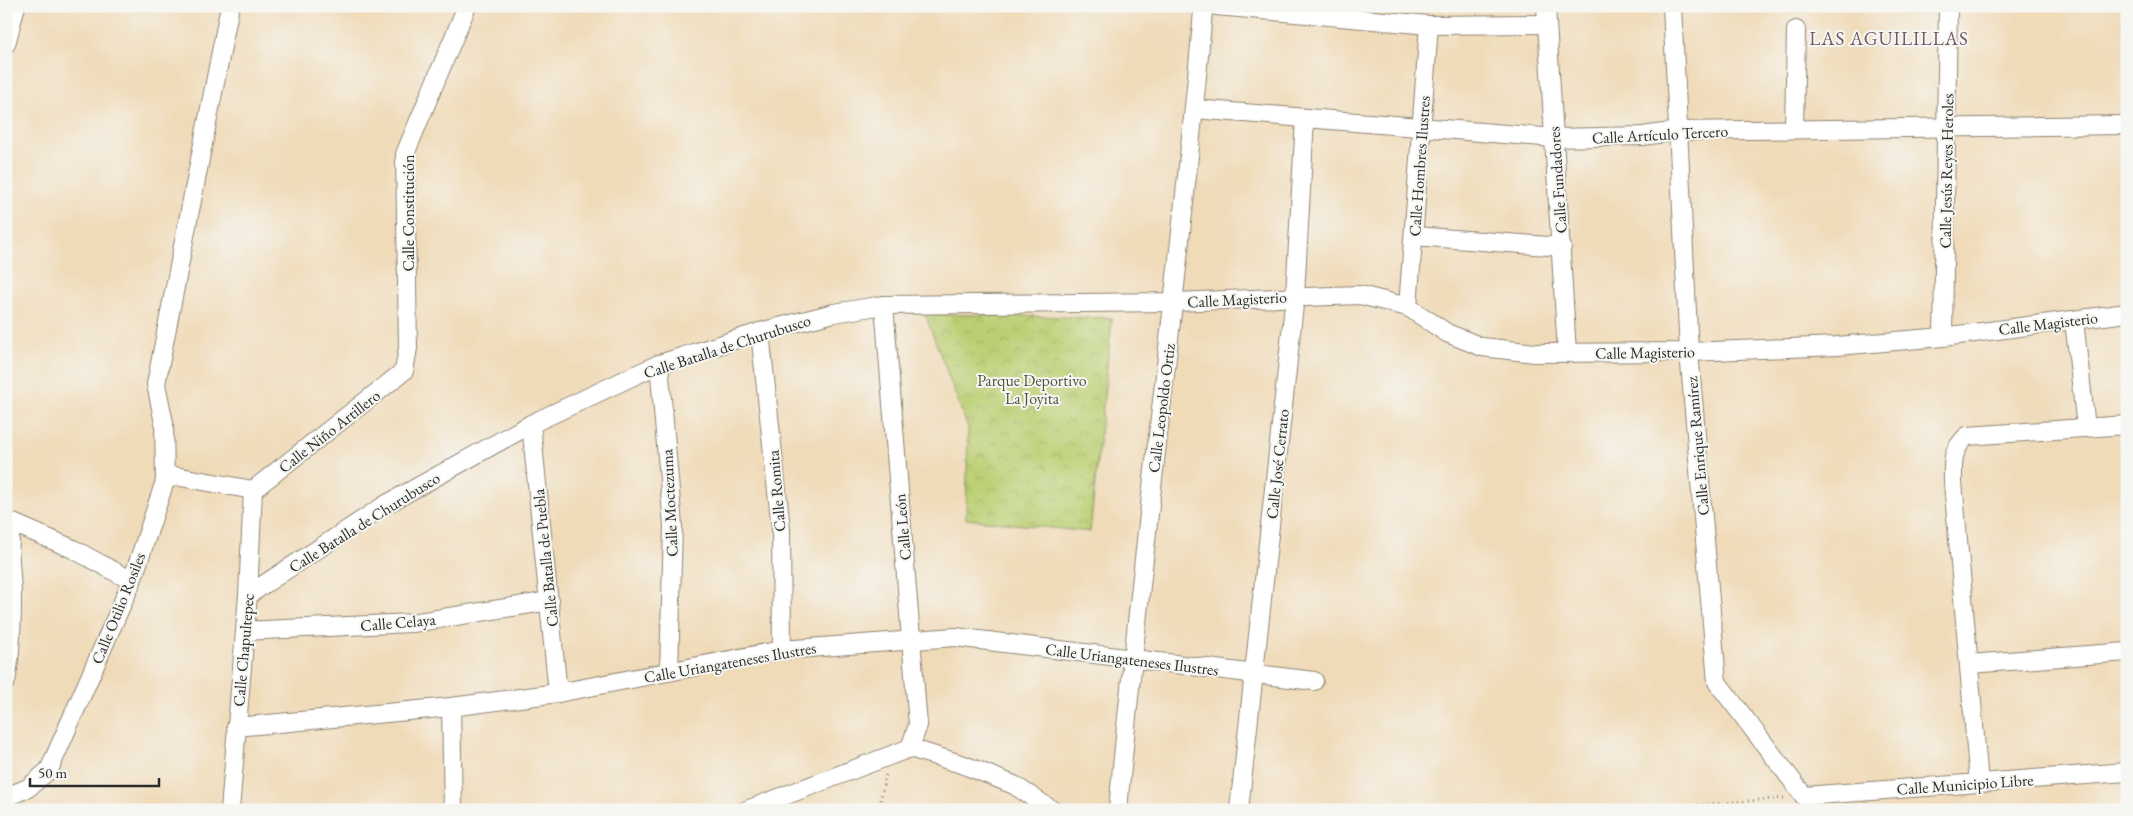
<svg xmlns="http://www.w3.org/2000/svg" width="2133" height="816" font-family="'EB Garamond',serif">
<defs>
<pattern id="park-crowns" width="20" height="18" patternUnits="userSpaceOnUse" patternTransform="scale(1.25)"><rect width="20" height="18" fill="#bbcf72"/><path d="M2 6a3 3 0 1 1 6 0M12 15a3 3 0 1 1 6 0" fill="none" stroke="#a1b263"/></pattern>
</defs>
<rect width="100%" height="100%" fill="#f6f6f2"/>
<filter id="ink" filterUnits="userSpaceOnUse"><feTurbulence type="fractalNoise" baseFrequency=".02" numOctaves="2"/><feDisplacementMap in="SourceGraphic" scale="10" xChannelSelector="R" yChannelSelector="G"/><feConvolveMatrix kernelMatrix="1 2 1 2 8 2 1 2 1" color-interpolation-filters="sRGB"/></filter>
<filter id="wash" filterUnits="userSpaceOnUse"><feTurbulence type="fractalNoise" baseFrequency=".0096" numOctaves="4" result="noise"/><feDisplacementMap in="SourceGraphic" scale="20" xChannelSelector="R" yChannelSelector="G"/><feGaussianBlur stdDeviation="1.12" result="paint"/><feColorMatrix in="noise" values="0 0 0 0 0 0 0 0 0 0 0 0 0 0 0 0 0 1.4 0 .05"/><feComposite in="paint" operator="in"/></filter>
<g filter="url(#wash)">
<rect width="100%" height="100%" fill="#f0dbb9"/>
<polygon fill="url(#park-crowns)" stroke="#737d4e" points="925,314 1112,318 1090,532 966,519 968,428"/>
</g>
<g filter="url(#ink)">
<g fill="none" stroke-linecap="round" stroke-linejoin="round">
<defs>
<g id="minor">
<polyline points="1216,6 1429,25 1546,24"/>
<polyline points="1546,6 1567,353"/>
<polyline points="1672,6 1689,352 1717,682 1804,796"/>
<polyline points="6,44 16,6"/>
<polyline points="1194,109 1555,138 1643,136 1678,131 2127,125"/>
<polyline points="1794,129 1796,30"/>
<polyline points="1414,236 1562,247"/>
<polyline points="884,305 918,725 910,748"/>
<polyline points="1408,307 1429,25"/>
<polyline points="2074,320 2086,428"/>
<polyline points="760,332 781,529 782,650"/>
<polyline points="1943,337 1948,6"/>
<polyline points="659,364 673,526 669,672"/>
<polyline points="531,424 558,693"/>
<polyline points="165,481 164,423 156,384 230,6"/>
<polyline points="253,490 404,371 408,348 405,154 467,6"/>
<polyline points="248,595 385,505 531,424 659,364 760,332 834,313 884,305 1173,302 1360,295 1408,307 1447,333 1482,347 1535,353 1689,352 1837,346 1943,337 2127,313"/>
<polyline points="245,631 412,623 550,601"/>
<polyline points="1969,664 2127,652"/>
<path d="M6 681C11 654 12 624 12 596 12 571 6 547 13 523L73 549 132 581"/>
<polyline points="451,707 453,810"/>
<polyline points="236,727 451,707 558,693 782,650 955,637 1314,681"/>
<path d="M1979 783 1953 482C1953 461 1951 451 1967 436L2127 425"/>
<polyline points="1804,796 2127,772"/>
<polyline points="6,797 28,788 49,770 132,581 165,481 175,476 253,490"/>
<polyline points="230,810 248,595 253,490"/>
<polyline points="747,810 910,748 964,765 1014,785 1052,810"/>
<path d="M1118 810C1142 543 1180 278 1203 11L1208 6"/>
<polyline points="1239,810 1295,296 1305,118"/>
</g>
</defs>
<use href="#minor" stroke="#8e8372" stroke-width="20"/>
<g stroke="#8e8372" stroke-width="3" stroke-dasharray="1 4" stroke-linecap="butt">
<polyline points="878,810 886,774"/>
<polyline points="1696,810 1699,805 1785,798"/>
</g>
<use href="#minor" stroke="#fff" stroke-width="18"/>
</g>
</g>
<g text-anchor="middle" stroke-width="4" stroke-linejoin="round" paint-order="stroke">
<g font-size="16" fill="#2b2b2b" stroke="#f6f6f2">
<text transform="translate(1660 134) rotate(-3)" y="6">Calle Artículo Tercero</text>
<text transform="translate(1419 166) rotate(-86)" y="6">Calle Hombres Ilustres</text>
<text transform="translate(1946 171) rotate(-89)" y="6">Calle Jesús Reyes Heroles</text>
<text transform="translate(1557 180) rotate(-94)" y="6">Calle Fundadores</text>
<text transform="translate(408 213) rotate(-90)" y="6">Calle Constitución</text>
<text transform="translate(1237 299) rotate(-3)" y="6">Calle Magisterio</text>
<text transform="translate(2048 323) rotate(-7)" y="6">Calle Magisterio</text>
<text transform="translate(727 346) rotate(-18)" y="6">Calle Batalla de Churubusco</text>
<text transform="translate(1645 352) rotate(-1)" y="6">Calle Magisterio</text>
<text transform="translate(1161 408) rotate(-83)" y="6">Calle Leopoldo Ortiz</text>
<text transform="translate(329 431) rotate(-38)" y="6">Calle Niño Artillero</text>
<text transform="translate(1697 446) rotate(-95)" y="6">Calle Enrique Ramírez</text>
<text transform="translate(1277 464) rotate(-84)" y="6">Calle José Cerrato</text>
<text transform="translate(776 491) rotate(-95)" y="6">Calle Romita</text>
<text transform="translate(669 503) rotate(-93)" y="6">Calle Moctezuma</text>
<text transform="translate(364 522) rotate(-32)" y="6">Calle Batalla de Churubusco</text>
<text transform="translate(902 527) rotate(-95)" y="6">Calle León</text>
<text transform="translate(545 558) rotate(-96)" y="6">Calle Batalla de Puebla</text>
<text transform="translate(118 608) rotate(-68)" y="6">Calle Otilio Rosiles</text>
<text transform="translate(398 622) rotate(-5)" y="6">Calle Celaya</text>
<text transform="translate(243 650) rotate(-85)" y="6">Calle Chapultepec</text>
<text transform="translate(1132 659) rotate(7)" y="6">Calle Uriangateneses Ilustres</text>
<text transform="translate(730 662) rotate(-10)" y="6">Calle Uriangateneses Ilustres</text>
<text transform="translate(1965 784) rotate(-4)" y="6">Calle Municipio Libre</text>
</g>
<g font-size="16" fill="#4f543d" stroke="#f6f6f2">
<text x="1032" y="386">Parque Deportivo<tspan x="1032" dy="18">La Joyita</tspan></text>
</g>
<g font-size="19" letter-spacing="1" fill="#725764" stroke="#f6f6f2">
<text x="1889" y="45">LAS AGUILILLAS</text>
</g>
</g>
<rect width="2133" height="816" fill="none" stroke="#f6f6f2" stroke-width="25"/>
<path d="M30 778v8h129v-8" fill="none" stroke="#2b2b2b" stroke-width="2.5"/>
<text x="38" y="778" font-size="15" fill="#2b2b2b" stroke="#f6f6f2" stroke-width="4" paint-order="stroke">50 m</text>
</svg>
